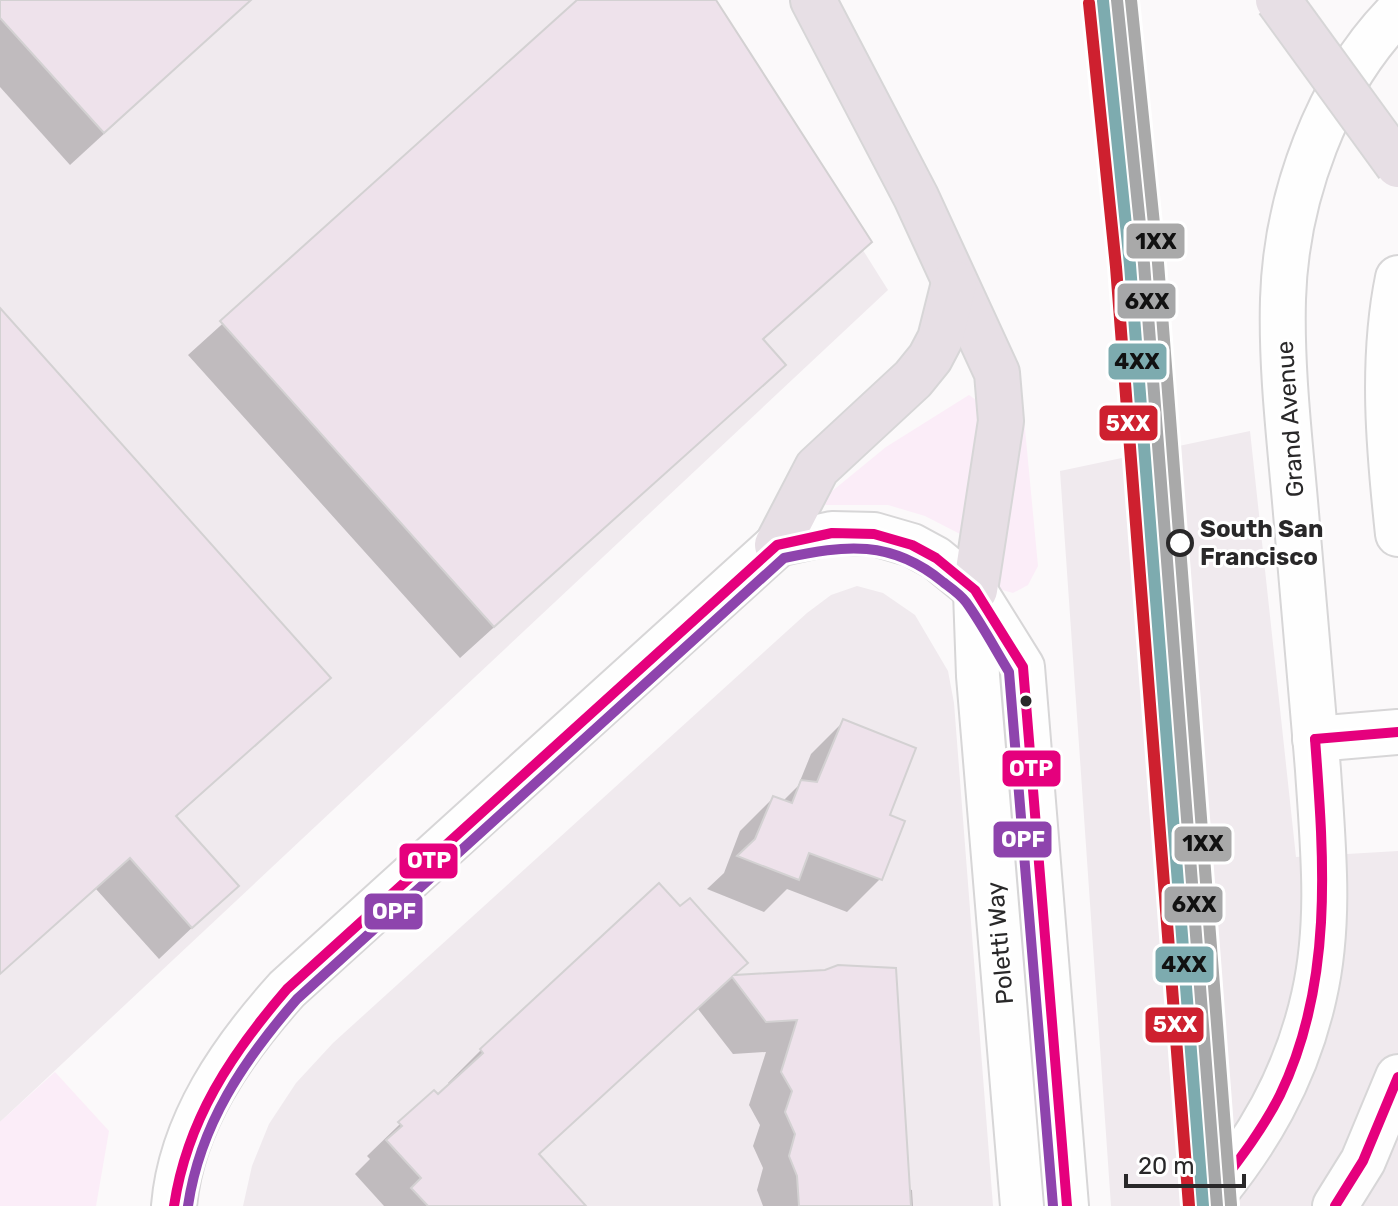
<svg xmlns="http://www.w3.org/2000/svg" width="1398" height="1206" font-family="Rubik,sans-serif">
<rect width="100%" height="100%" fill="#fbf9fa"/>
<g fill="#f0eaee">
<polygon points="0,0 706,0 888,290 0,1122"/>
<polygon points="1250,431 1296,857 1398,851 1398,1206 1111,1206 1060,471"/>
<polygon points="857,586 883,593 915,615 948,671 954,703 993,1206 243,1206 252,1166 269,1124 296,1083 333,1043 807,613 831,595"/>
</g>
<g fill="#fbedf8">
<polygon points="969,395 980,403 978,461 962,535 925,516 888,505 825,505 825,497 886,447"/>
<polygon points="1023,408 1038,566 1028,585 1013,593 995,588 1019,409"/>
<polygon points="55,1072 109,1131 96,1206 0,1206 0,1122"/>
</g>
<g fill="#0003">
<polygon points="0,0 250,0 70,165 0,87"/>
<polygon points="580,0 714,0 869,241 762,341 784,365 460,658 188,355"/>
<polygon points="0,311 328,678 175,818 236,886 159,959 96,889 0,974"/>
<polygon points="844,721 887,816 880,879 847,912 787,889 764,912 707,889 724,873 740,831 773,798 782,802 798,786 811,754"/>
<polygon points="825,972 908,1189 912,1190 913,1206 763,1206 757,1190 763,1168 753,1146 760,1125 749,1105 766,1052 733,1054 698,1009 538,1155 584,1206 384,1206 355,1174 370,1159 367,1156 400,1124 450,1085 448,1083 481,1050 730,978"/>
</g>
<g fill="#eee2eb" stroke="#d3d1d2" stroke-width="2">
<polygon points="0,0 251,0 104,133 0,18"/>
<polygon points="577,0 716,0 872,242 763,339 786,365 494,627 220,321"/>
<polygon points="0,308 331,678 176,816 239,886 192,928 130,858 0,974"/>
<polygon points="843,719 916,748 890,815 905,821 882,880 809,853 799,880 737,856 755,839 773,796 792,803 801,780 817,782"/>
<polygon points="659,883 680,906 690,898 748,963 734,975 825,970 838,965 896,968 911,1206 799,1206 797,1176 789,1156 795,1134 785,1112 792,1091 781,1072 797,1020 766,1022 732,977 539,1154 586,1206 428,1206 411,1188 421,1178 386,1140 402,1126 398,1122 434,1090 438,1094 483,1053 480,1049"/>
</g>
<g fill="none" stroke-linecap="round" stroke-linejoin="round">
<defs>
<g id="street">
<polyline points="777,545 832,533 874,534 912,545 936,558 975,590 1023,667 1067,1206"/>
<polyline points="975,592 978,676 1022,1206"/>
</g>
<g id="secondary">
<path d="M1398 278C1381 361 1389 450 1398 534"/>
<polyline points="1315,739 1398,732"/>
<path d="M174 1206C181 1122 233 1049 287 989L777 545"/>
<path d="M1204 1206C1257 1144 1296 1077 1314 996 1331 922 1323 846 1318 770 1311 684 1303 598 1296 513 1290 442 1281 370 1283 299 1286 198 1327 84 1398 12"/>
<polyline points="1335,1206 1363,1161 1398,1077"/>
</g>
<g id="highway">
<polyline points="813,0 916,197 997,373 1001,421 975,590"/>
<polyline points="777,545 817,468 913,379 930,358 940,339 954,283"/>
</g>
</defs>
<use href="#street" stroke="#d7d6d7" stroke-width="46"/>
<use href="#secondary" stroke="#d7d6d7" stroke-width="48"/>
<use href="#highway" stroke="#d7d6d7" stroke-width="48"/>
<use href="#street" stroke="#fefefe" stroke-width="42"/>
<use href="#secondary" stroke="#fefefe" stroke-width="44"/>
<use href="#highway" stroke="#e7dfe5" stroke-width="44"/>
<defs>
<polyline id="highway-bridge" points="1278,0 1398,165"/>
</defs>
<use href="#highway-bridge" stroke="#d7d6d7" stroke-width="48" stroke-linecap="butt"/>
<use href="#highway-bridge" stroke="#e7dfe5" stroke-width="44"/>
<defs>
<g id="bus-1">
<polyline points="1315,739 1398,732"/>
<path d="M174 1206C187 1120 231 1054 287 989L777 545 832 533 874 534 912 545 936 558 975 590 1023 667 1067 1206"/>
<path d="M1204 1206C1231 1170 1260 1135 1280 1095 1334 983 1324 859 1315 739"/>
<polyline points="1335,1206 1363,1161 1398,1077"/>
</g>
<path id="bus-2" d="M188 1206C200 1124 244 1060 297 999L784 558C845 545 891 539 943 582 951 588 960 594 966 602 982 624 995 649 1009 672L1053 1206"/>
</defs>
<use href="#bus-1" stroke="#fff" stroke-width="16"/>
<use href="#bus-2" stroke="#fff" stroke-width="16"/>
<use href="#bus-1" stroke="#e5007d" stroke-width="10"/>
<use href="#bus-2" stroke="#8e44ad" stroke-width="10"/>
<defs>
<polyline id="rail-1" points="1117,0 1144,264 1217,1206"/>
<polyline id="rail-2" points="1103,1 1130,265 1203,1206"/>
<polyline id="rail-3" points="1131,0 1158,263 1231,1205"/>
<polyline id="rail-4" points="1089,3 1116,267 1189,1206"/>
</defs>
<use href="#rail-1" stroke="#fff" stroke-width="18"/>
<use href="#rail-2" stroke="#fff" stroke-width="18"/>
<use href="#rail-3" stroke="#fff" stroke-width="18"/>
<use href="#rail-4" stroke="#fff" stroke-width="18"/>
<use href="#rail-1" stroke="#a6a7a8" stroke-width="12"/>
<use href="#rail-2" stroke="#7dabaf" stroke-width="12"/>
<use href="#rail-3" stroke="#a9a9a9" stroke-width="12"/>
<use href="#rail-4" stroke="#ce202f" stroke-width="12"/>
</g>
<circle fill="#fff" stroke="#292829" stroke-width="4" cx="1180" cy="543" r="12"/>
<circle fill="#292829" stroke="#fff" stroke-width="3" cx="1026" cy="701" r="7"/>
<g text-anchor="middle" stroke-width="6" stroke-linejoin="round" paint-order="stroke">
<g font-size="24" fill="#292829" stroke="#fff">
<text transform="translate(1290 419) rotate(-94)" y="8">Grand Avenue</text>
<text transform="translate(1000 943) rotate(-95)" y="8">Poletti Way</text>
</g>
<g font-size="24" font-weight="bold" fill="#292829" stroke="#fff" text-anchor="start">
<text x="1200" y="537">South San<tspan x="1200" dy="28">Francisco</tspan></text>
</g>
</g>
<g stroke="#fff" stroke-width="3">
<rect x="1125" y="222" width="61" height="38" rx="8" fill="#a9a9a9"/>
<rect x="1116" y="282" width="61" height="38" rx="8" fill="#a6a7a8"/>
<rect x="1107" y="342" width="61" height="39" rx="8" fill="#7dabaf"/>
<rect x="1098" y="404" width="61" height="38" rx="8" fill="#ce202f"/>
<rect x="1001" y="749" width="61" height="39" rx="8" fill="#e5007d"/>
<rect x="992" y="820" width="61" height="39" rx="8" fill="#8e44ad"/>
<rect x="1173" y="825" width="60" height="38" rx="8" fill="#a9a9a9"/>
<rect x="398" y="842" width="61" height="38" rx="8" fill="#e5007d"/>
<rect x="1163" y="885" width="61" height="39" rx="8" fill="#a6a7a8"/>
<rect x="363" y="892" width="61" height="39" rx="8" fill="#8e44ad"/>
<rect x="1154" y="945" width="61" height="39" rx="8" fill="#7dabaf"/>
<rect x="1144" y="1006" width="61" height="38" rx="8" fill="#ce202f"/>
</g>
<g font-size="22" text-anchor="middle" font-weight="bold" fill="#fff">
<text x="1128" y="431">5XX</text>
<text x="1031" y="776">OTP</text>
<text x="1023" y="847">OPF</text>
<text x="429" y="868">OTP</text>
<text x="394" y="919">OPF</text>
<text x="1175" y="1032">5XX</text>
</g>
<g font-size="22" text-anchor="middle" font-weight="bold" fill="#111">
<text x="1156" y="249">1XX</text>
<text x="1147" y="309">6XX</text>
<text x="1137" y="369">4XX</text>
<text x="1203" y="851">1XX</text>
<text x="1194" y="912">6XX</text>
<text x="1184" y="972">4XX</text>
</g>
<path d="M1126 1174v12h118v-12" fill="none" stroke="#292829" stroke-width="4"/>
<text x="1138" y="1174" font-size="24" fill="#292829" stroke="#ffffff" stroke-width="6" paint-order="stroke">20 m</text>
</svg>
